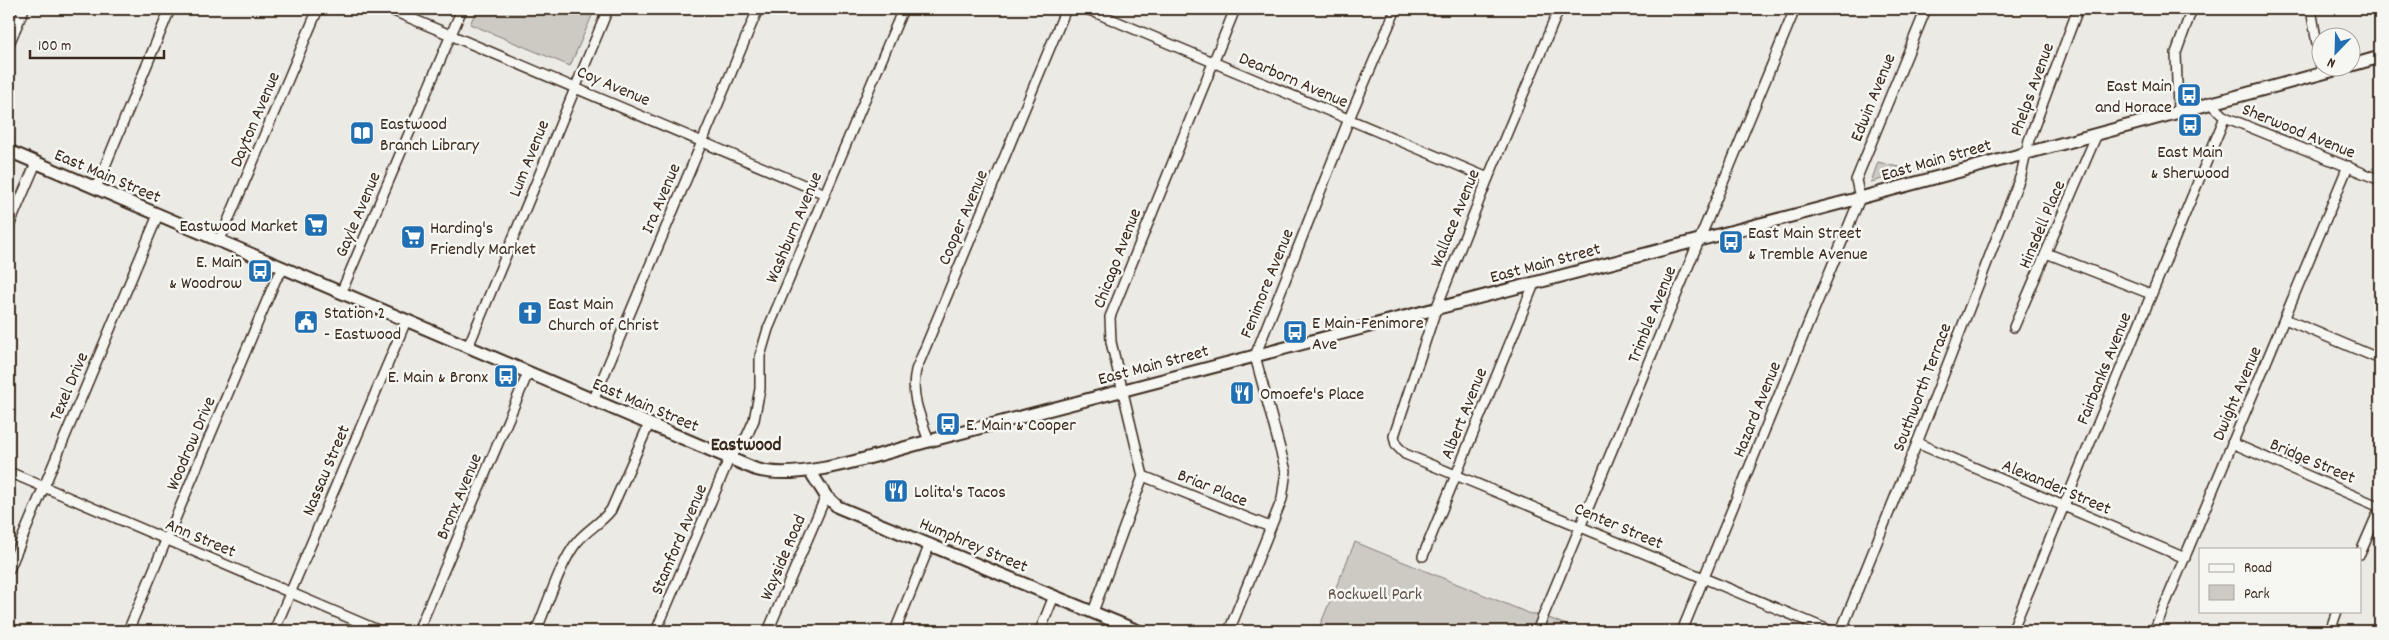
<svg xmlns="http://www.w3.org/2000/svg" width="2389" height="640" font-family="Dekko,sans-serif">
<rect width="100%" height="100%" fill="#ebeae5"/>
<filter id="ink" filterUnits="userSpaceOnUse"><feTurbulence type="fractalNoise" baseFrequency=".02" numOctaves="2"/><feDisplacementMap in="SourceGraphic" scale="10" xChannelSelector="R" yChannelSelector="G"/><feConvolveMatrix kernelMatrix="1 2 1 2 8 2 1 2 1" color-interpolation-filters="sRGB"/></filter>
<g filter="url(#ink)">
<g fill="#cdcac4" stroke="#847a71">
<polygon points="477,9 595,9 570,66 470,24"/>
<polygon points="1878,162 1902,168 1900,174 1871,182"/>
<polygon points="1355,542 1528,613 1549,618 1581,631 1337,631 1320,625"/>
</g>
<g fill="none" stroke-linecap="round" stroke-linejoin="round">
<defs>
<g id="street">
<polyline points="389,9 825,194"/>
<polyline points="1087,9 1488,178"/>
<polyline points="1559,9 1488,178 1436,309 1394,436 1396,445 1405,454 1831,631"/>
<polyline points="2311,9 2322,73"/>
<polyline points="9,44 24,9"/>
<polyline points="2210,102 2225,117 2380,180"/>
<polyline points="2178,111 2176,53 2192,9"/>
<polyline points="96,188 170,9"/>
<polyline points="9,226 36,163"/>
<polyline points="219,242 318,9"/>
<polyline points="2046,253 2151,294"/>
<polyline points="341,293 462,9"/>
<polyline points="2285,319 2380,359"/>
<polyline points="2014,327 2097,134"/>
<polyline points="468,347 608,9"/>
<polyline points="593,401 758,9"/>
<path d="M929 441C920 416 910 396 916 370L1066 9"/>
<polyline points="1917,443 2185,558"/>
<polyline points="2232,443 2380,507"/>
<polyline points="9,472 380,631"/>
<polyline points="1143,476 1270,527"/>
<polyline points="2360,554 2380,508"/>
<polyline points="1423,556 1534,284"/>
<polyline points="9,570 158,215"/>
<polyline points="1093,612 1143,476 1111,342 1110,317 1235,9"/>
<polyline points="128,631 276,279 284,269"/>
<polyline points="274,631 406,321"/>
<polyline points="418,631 528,373"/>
<path d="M536 631C547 606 560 563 577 542 587 530 601 523 611 510L649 424"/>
<polyline points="656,631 729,459 747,436 754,420 760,389 760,356 768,329 903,9"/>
<polyline points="768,631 826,496"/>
<polyline points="895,631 930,544"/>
<polyline points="1040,631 1054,596"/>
<polyline points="1229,631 1282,499 1286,471 1255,356 1349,119 1396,9"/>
<polyline points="1537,631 1795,9"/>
<polyline points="1682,631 1860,198 1856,180 1926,9"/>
<polyline points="1841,631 1917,443 2021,175 2029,140 2078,9"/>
<polyline points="2012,631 2225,117"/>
<polyline points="2154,631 2348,166"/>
<polyline points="2330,631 2337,611"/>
</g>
<g id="secondary">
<polyline points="2352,65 2380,57"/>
<path d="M9 151 755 469C799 483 883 453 929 441L1860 198 2342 68"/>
<polyline points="810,471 826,496 838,507 1138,631"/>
</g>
</defs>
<use href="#street" stroke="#3b2a1e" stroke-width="12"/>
<use href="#secondary" stroke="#3b2a1e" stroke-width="15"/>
<use href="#street" stroke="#f6f6f2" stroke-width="9"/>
<use href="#secondary" stroke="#f6f6f2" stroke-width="11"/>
</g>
</g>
<defs>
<symbol id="bus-square" viewBox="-11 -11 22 22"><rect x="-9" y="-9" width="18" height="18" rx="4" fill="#1f6fb2" stroke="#f6f6f2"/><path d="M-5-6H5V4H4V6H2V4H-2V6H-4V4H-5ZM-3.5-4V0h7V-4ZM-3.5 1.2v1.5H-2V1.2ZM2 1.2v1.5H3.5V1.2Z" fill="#fff"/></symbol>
<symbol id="library-square" viewBox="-11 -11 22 22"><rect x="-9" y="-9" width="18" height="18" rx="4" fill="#1f6fb2" stroke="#f6f6f2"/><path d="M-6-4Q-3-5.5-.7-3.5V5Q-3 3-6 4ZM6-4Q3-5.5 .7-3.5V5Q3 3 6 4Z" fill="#fff"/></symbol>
<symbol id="supermarket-square" viewBox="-11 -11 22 22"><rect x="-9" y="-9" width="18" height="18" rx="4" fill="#1f6fb2" stroke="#f6f6f2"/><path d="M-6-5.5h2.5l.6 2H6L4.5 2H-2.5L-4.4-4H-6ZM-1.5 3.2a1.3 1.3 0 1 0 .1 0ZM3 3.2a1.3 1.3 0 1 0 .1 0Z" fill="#fff"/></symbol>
<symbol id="church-square" viewBox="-11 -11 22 22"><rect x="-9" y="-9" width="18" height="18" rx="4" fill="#1f6fb2" stroke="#f6f6f2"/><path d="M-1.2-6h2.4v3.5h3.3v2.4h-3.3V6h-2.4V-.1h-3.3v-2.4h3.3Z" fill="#fff"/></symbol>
<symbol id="civic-square" viewBox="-11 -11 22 22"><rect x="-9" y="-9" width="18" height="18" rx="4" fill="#1f6fb2" stroke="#f6f6f2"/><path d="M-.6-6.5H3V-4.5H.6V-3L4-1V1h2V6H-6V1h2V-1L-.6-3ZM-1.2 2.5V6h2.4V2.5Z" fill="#fff"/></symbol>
<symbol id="restaurant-square" viewBox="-11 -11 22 22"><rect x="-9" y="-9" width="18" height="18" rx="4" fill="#1f6fb2" stroke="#f6f6f2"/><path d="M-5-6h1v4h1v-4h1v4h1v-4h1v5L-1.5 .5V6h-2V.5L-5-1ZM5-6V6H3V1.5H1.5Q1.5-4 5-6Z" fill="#fff"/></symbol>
</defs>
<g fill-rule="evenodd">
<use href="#bus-square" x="2175" y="81" width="28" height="28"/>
<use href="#bus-square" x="2176" y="111" width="28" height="28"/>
<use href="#library-square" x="348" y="119" width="28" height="28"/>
<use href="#supermarket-square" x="302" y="211" width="28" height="28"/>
<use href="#supermarket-square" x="399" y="223" width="28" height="28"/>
<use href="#bus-square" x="1717" y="228" width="28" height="28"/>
<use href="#bus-square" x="246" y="257" width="28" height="28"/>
<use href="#church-square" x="516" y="299" width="28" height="28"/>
<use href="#civic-square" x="292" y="308" width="28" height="28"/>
<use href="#bus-square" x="1281" y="318" width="28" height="28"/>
<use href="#bus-square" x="492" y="362" width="28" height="28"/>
<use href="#restaurant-square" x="1228" y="379" width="28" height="28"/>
<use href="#bus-square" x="934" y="410" width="28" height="28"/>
<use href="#restaurant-square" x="882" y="477" width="28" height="28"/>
</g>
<g text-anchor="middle" stroke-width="5" stroke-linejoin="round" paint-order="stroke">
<g font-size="18" fill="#3b2a1e" stroke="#f6f6f2">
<text transform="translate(1294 79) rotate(23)" y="6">Dearborn Avenue</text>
<text transform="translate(614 85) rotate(23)" y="6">Coy Avenue</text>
<text transform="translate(2031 89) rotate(-70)" y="6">Phelps Avenue</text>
<text transform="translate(1872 97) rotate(-68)" y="6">Edwin Avenue</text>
<text transform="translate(254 119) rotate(-67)" y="6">Dayton Avenue</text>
<text transform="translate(2299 130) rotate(22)" y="6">Sherwood Avenue</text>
<text transform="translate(528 158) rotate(-68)" y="6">Lum Avenue</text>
<text transform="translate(1936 159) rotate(-16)" y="6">East Main Street</text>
<text transform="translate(108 175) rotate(23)" y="6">East Main Street</text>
<text transform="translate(660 198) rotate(-67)" y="6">Ira Avenue</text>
<text transform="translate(357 214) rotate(-67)" y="6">Gayle Avenue</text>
<text transform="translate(962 217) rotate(-67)" y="6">Cooper Avenue</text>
<text transform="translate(1454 218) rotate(-68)" y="6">Wallace Avenue</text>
<text transform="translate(2041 224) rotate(-67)" y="6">Hinsdell Place</text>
<text transform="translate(793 227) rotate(-67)" y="6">Washburn Avenue</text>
<text transform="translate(1116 258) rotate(-69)" y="6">Chicago Avenue</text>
<text transform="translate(1545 262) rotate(-15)" y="6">East Main Street</text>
<text transform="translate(1266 283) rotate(-68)" y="6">Fenimore Avenue</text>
<text transform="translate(1651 314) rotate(-68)" y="6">Trimble Avenue</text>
<text transform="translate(1153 364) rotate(-15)" y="6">East Main Street</text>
<text transform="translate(2103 368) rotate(-68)" y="6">Fairbanks Avenue</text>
<text transform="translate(68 386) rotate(-67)" y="6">Texel Drive</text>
<text transform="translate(1921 387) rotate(-69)" y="6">Southworth Terrace</text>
<text transform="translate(2236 393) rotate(-67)" y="6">Dwight Avenue</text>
<text transform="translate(646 404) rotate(23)" y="6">East Main Street</text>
<text transform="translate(1756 409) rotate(-68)" y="6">Hazard Avenue</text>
<text transform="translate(1463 413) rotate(-68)" y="6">Albert Avenue</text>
<text transform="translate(190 443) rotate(-67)" y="6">Woodrow Drive</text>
<text transform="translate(2313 460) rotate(23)" y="6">Bridge Street</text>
<text transform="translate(325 470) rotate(-67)" y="6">Nassau Street</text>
<text transform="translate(2057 486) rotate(23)" y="6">Alexander Street</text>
<text transform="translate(1213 487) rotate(22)" y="6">Briar Place</text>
<text transform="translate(458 496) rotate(-67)" y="6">Bronx Avenue</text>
<text transform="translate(1619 525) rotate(23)" y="6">Center Street</text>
<text transform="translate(201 537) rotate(23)" y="6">Ann Street</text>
<text transform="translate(678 539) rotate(-67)" y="6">Stamford Avenue</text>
<text transform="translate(974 544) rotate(23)" y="6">Humphrey Street</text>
<text transform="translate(782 557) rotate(-67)" y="6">Wayside Road</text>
</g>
<g font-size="18" fill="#3b2a1e" stroke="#f6f6f2" text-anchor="start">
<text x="2172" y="91" text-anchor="end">East Main<tspan x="2172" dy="21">and Horace</tspan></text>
<text x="380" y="129">Eastwood<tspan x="380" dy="21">Branch Library</tspan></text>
<text x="2190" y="157" text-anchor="middle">East Main<tspan x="2190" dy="21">&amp; Sherwood</tspan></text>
<text x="298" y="231" text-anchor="end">Eastwood Market</text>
<text x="430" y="233">Harding's<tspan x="430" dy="21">Friendly Market</tspan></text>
<text x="1748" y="238">East Main Street<tspan x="1748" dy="21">&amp; Tremble Avenue</tspan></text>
<text x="242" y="267" text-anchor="end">E. Main<tspan x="242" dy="21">&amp; Woodrow</tspan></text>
<text x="548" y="309">East Main<tspan x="548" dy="21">Church of Christ</tspan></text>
<text x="324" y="318">Station 2<tspan x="324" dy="21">- Eastwood</tspan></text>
<text x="1312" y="328">E Main-Fenimore<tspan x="1312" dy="21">Ave</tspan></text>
<text x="488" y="382" text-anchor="end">E. Main &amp; Bronx</text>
<text x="1260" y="399">Omoefe's Place</text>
<text x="966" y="430">E. Main &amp; Cooper</text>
<text x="914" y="497">Lolita's Tacos</text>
</g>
<g font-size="18" fill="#605248" stroke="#f6f6f2">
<text x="1375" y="599">Rockwell Park</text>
</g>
<g font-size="19" font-weight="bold" fill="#3b2a1e" stroke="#f6f6f2">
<text x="746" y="450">Eastwood</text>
</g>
</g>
<rect width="2389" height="640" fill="none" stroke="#f6f6f2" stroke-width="30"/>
<rect x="15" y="15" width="2359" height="610" fill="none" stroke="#3b2a1e" stroke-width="2" filter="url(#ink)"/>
<rect x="2199" y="548" width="162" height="65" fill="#f6f6f2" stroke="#aba49d"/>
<rect x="2209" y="564" width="25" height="8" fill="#f6f6f2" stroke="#aba49d"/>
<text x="2244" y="572" font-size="15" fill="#3b2a1e">Road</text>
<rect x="2209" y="585" width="25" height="15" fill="#cdcac4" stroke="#aba49d"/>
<text x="2244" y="598" font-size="15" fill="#3b2a1e">Park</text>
<g transform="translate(2336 52) rotate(203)"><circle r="24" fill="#f6f6f2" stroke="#aba49d"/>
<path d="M0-4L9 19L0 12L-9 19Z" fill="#1f6fb2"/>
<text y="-8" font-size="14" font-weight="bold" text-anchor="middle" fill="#3b2a1e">N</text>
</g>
<path d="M30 50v8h134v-8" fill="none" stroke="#3b2a1e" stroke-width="2.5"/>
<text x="38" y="50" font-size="15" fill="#3b2a1e" stroke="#f6f6f2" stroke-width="4" paint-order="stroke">100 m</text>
</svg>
